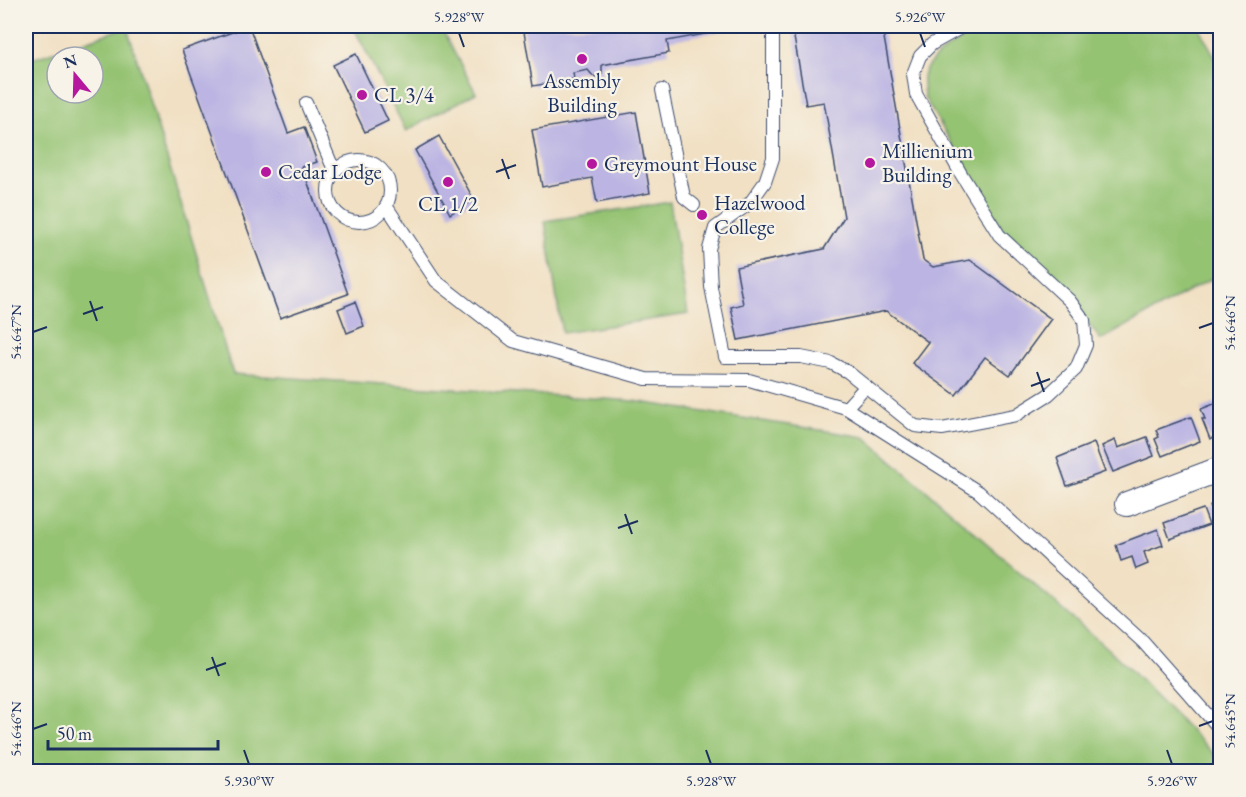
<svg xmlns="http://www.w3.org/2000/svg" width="1246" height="797" font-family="'EB Garamond',serif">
<rect width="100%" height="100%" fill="#f7f3e8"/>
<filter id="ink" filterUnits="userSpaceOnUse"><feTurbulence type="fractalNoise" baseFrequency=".0167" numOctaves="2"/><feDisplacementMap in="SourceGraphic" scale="12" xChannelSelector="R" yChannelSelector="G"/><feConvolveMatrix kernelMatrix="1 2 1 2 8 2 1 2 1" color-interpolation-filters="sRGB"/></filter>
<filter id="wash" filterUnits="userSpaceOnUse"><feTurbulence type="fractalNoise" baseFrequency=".008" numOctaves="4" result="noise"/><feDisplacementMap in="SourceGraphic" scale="24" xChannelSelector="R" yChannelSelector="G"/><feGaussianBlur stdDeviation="1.35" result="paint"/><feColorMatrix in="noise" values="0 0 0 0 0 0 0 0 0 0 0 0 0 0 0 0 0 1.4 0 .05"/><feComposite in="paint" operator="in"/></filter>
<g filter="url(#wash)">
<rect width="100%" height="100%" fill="#f1e0c3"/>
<g fill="#94c372" stroke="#587968" stroke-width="1.5" fill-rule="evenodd">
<polygon points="353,26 440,26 476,93 406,131"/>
<path d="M986 26H1198L1220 66V274L1101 340 1058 284 1004 231 924 97C924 91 922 83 923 77 927 55 968 36 986 26Z"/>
<path d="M127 27 233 374 634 401 865 437 1117 657 1214 754 1220 763V771H26V61ZM57 57H93V93H57Z"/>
<polygon points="670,202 688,314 562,333 545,221"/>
</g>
<g id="blocks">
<g fill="#bcb5e3">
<polygon points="249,26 288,133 304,127 317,162 302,167 348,294 280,318 182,50"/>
<polygon points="523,26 731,26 732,29 667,41 669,53 602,65 602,74 598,77 593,76 588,70 573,73 574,79 533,86"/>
<polygon points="792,26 882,26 923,260 933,267 970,260 1051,319 1010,375 985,357 956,395 912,363 928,342 886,311 738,340 731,307 743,304 736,267 824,249 844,217 824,102 806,105"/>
<polygon points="356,54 388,121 365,132 333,65"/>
<polygon points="636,112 650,193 597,203 592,178 542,187 532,130"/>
<polygon points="439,136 474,200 450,214 415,150"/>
<polygon points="355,302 364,326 347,333 338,309"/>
<polygon points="1219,402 1220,435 1210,439 1202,419 1205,419 1201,409"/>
<polygon points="1191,417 1200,441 1162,456 1155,439 1159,437 1156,430"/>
<polygon points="1147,437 1154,456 1113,472 1102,446 1115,440 1118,448"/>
<polygon points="1094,443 1105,472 1067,486 1057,458"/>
<polygon points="1220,501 1220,520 1216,522 1210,506"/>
<polygon points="1203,509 1209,525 1170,539 1164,523"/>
<polygon points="1158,529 1163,545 1144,552 1148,564 1136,569 1132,557 1121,561 1116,545"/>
</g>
</g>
</g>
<g filter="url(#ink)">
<use href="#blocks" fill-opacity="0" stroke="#3b4a6d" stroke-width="1.5"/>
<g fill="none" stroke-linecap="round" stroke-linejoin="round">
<defs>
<g id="lane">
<polyline points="773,26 773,158 765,182 750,203 715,228 709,249 711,287 725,357 801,357 831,363 848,372 915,426 942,429 1016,415 1048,395 1076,369 1086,345 1084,320 1070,301 999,235 961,174 916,94 913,74 920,56 932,44 964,26"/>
<polyline points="662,90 684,197 694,205"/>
<polyline points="306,103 331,163 337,169"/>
<circle cx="359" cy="191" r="31"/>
<polyline points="387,207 436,281 513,341 646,379 749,380 846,408 979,492 1143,642 1220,729"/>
<polyline points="846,408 866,386"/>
</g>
<polyline id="street" points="1127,504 1220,469"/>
</defs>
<use href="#lane" stroke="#3b4a6d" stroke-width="14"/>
<use href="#street" stroke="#3b4a6d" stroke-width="26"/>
<use href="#lane" stroke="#fff" stroke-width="12"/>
<use href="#street" stroke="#fff" stroke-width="24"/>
</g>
</g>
<path fill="none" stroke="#1b2f5e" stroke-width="2" d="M459 33 464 47M920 33 925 47M502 159 509 179M496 172 516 165M90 301 97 321M83 314 103 307M1199 328 1213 323M33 332 47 327M1037 372 1044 392M1031 386 1050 379M625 514 632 534M618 528 638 521M212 657 219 676M206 670 226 663M1199 726 1213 721M33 729 47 724M244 750 249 764M706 750 711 764M1167 750 1172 764"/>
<g fill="#b5179e" stroke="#f7f3e8" stroke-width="2">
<circle cx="582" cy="59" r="6"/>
<circle cx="362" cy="95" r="6"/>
<circle cx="870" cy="163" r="6"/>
<circle cx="592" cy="164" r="6"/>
<circle cx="266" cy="172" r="6"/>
<circle cx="448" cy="182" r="6"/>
<circle cx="702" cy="215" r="6"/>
</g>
<g text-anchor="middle" stroke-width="4.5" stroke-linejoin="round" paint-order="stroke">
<g font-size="21" fill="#1b2f5e" stroke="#f7f3e8" text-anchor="start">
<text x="582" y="88" text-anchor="middle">Assembly<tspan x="582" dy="24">Building</tspan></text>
<text x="374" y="102">CL 3/4</text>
<text x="882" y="158">Millienium<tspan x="882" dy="24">Building</tspan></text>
<text x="604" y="171">Greymount House</text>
<text x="278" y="179">Cedar Lodge</text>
<text x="714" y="210">Hazelwood<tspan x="714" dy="24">College</tspan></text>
<text x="448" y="211" text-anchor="middle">CL 1/2</text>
</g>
</g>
<rect width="1246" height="797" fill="none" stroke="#f7f3e8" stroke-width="66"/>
<g transform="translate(75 75) rotate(341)"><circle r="28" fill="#f7f3e8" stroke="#9fa5b1" stroke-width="1.5"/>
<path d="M0-4.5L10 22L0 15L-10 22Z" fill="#b5179e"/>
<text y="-9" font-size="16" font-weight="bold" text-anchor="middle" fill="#1b2f5e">N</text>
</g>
<path d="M48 740v9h170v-9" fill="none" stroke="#1b2f5e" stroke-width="3"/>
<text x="57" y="740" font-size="18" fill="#1b2f5e" stroke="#f7f3e8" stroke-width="4.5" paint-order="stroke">50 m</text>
<rect x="33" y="33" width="1180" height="731" fill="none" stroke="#1b2f5e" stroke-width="2"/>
<g font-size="15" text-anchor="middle" fill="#1b2f5e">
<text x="459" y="22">5.928°W</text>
<text x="920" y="22">5.926°W</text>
<text transform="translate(1230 323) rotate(-90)" y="5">54.646°N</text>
<text transform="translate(16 332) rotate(-90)" y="5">54.647°N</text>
<text transform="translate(1230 721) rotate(-90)" y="5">54.645°N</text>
<text transform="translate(16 729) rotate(-90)" y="5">54.646°N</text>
<text x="249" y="786">5.930°W</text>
<text x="711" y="786">5.928°W</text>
<text x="1172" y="786">5.926°W</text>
</g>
</svg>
